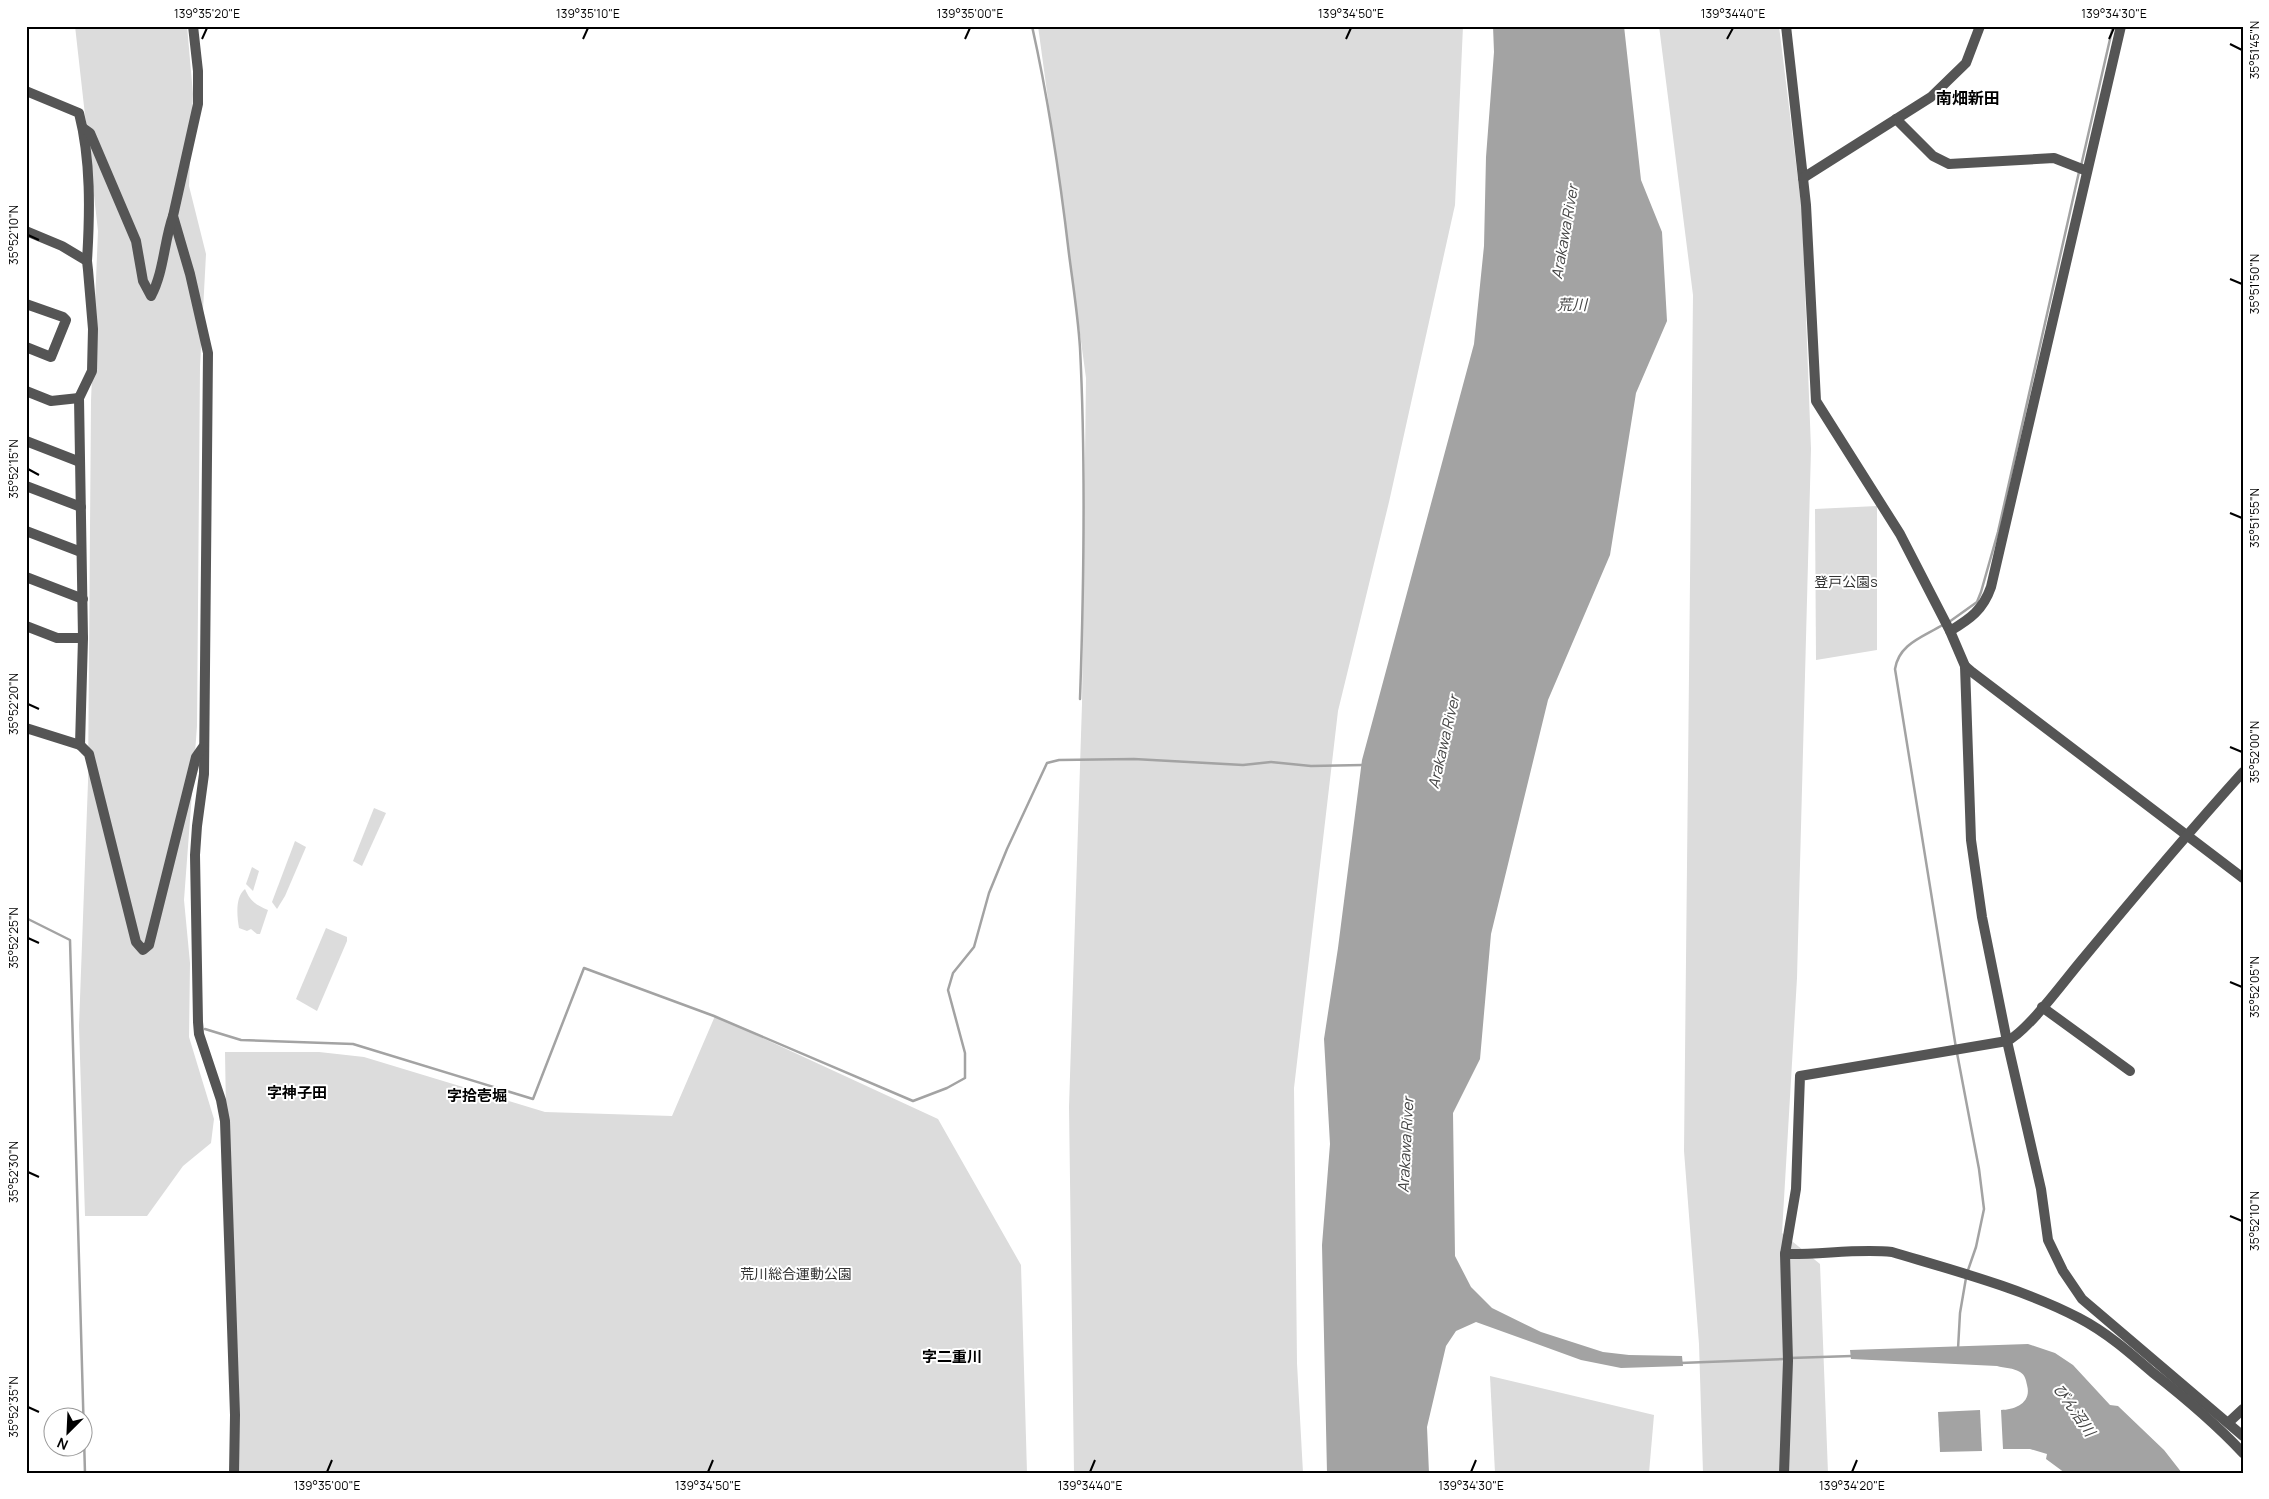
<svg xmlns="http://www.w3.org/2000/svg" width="2269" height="1499" font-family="Manrope,'Noto Sans JP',sans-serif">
<rect width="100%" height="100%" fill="#fff"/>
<g fill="#dcdcdc">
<polygon points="75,26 187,26 193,94 189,186 206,254 200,367 197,726 184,900 190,963 189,1037 214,1119 211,1143 183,1166 147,1216 85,1216 79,1026 88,782 91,401 98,231"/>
<polygon points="1038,26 1463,26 1455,205 1389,502 1338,711 1294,1088 1297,1363 1303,1473 1074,1473 1069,1107 1082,704 1086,378"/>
<polygon points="1659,26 1779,26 1802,212 1811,449 1797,978 1782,1233 1820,1264 1828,1473 1703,1473 1699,1344 1684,1151 1693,295"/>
<polygon points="1877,506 1877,650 1816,660 1815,509"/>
<polygon points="374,808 386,813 362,866 353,861"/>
<polygon points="295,841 306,847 285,896 277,909 272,902"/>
<polygon points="252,867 259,871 253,891 246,884"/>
<path d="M245 889C250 901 256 905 268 910L260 934H257L251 929 247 931 239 928C237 916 235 897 245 889Z"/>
<polygon points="326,928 347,937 347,941 317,1011 296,999"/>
<polygon points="715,1016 938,1119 1021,1265 1027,1473 232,1473 225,1052 319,1052 364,1057 545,1112 672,1116"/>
<polygon points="1490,1376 1654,1415 1649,1473 1495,1473"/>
</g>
<g fill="#a3a3a3">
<polygon points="1493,26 1624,26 1641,180 1662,232 1667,321 1636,393 1610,555 1548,700 1491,934 1480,1059 1453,1113 1455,1256 1471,1287 1492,1308 1541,1332 1603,1352 1629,1355 1682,1356 1683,1366 1621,1368 1581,1360 1476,1322 1456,1331 1446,1346 1427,1427 1429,1473 1327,1473 1322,1245 1330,1144 1324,1039 1338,948 1362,760 1474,344 1484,246 1486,157 1494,52"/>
<path d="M2028 1344 2055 1353 2073 1365 2110 1405 2118 1406 2164 1450 2182 1473H2065L2046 1459 2047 1454 2030 1449H2003L2001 1410C2015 1410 2032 1403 2027 1385 2026 1380 2025 1375 2020 1372 2014 1368 2004 1368 1997 1366L1851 1359 1850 1350Z"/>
<polygon points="1980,1410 1982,1451 1940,1452 1938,1412"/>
</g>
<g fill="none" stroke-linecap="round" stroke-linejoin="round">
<g stroke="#a3a3a3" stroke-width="2.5">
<path d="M1032 26C1049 102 1060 177 1069 254 1073 285 1078 316 1080 348 1086 465 1084 582 1080 699"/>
<polyline points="2081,166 2113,26"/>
<polyline points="1949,622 1977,602 1981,592 1998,532 2079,172"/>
<path d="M1944 624C1924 637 1899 643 1895 669L1956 1048"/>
<polyline points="26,918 70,940 85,1473"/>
<polyline points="205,1029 241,1040 353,1044 533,1099 584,968 714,1016 913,1101 947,1088 965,1078 965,1053 948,990 953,973 974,947 989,893 1007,849 1047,763 1059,760 1134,759 1243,765 1271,762 1311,766 1363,765"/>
<polyline points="1957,1053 1979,1169 1984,1209 1976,1247 1967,1273"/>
<polyline points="1958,1349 1960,1313 1966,1278"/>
<polyline points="1790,1358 1852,1356"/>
<polyline points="1680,1363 1785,1359"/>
</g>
<g stroke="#555" stroke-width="10">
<polyline points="193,26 198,71 198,104 173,216 190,274 208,353 204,774 197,826 195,855 198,1022 199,1034 221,1100 225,1121 235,1415 234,1473"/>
<polyline points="1786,26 1806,205 1816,401 1900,534 1950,631 1965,666 1971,840 1982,917 2007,1041 2041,1189 2048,1240 2063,1271 2082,1299 2243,1436"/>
<path d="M26 91 79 113C91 160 90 212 87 261"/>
<polyline points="1896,119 1933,156 1949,164 2054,158 2087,171"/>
<path d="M83 128 90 133 136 241 143 281 151 296C164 272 164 241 173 216"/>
<polyline points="1803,178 1931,97 1966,63 1980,26"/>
<polyline points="26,231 62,246 87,261 88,270 93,329 92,371 79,398 83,638 80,745"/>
<polyline points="26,304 63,317 66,320 51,357 26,347"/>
<polyline points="26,391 51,401 79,398"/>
<polyline points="26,441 80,462"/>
<polyline points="26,486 81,507"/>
<polyline points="26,531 81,552"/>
<polyline points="26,577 83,599"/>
<polyline points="26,626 57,638 83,638"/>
<path d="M1950 631C1970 619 1983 610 1991 587L2121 26"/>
<polyline points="1965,666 1972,672 2243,878"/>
<polyline points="26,728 80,745 89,754 136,942 143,950 149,945 196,757 203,747"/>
<polyline points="2042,1007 2130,1071"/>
<path d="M1785 1254C1820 1255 1859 1248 1892 1252 1952 1270 2024 1289 2079 1318 2106 1332 2129 1352 2152 1372 2184 1397 2215 1423 2243 1453"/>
<polyline points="2229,1422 2243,1409"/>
<path d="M1784 1473 1788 1361 1785 1254 1796 1189 1800 1076 2007 1041C2027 1032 2065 980 2081 961 2134 897 2187 834 2243 772"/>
</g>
</g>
<path fill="none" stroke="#000" stroke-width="2" d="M202 39 207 28M583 39 588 28M965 39 970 28M1346 39 1351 28M1727 39 1733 28M2109 39 2114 28M2230 44 2242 50M28 235 39 240M2230 279 2242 284M28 469 39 475M2230 513 2242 518M28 704 39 709M2230 747 2242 752M28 938 39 943M2230 982 2242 987M28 1172 39 1177M2230 1216 2242 1221M28 1407 39 1412M327 1472 332 1460M708 1472 713 1460M1090 1472 1095 1460M1471 1472 1476 1460M1852 1472 1857 1460"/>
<g text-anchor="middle" stroke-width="4" stroke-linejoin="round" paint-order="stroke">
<g font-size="14" fill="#333" stroke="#fff">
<text x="1846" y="587">登戸公園s</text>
<text x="796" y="1279">荒川総合運動公園</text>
</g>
<g font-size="15" font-style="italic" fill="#444" stroke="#fff">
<text transform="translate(1565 232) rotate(-80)" y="5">Arakawa River</text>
<text x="1572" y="310">荒川</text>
<text transform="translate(1444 742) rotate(-77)" y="5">Arakawa River</text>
<text transform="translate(1406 1145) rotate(-87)" y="5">Arakawa River</text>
<text transform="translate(2074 1410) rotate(55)" y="5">びん沼川</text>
</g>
<g font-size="15" font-weight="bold" fill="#000" stroke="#fff">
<text x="297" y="1098">字神子田</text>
<text x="477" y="1101">字拾壱堀</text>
<text x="952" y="1362">字二重川</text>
</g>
<g font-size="16" font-weight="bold" fill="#000" stroke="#fff">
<text x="1968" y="104">南畑新田</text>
</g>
</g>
<rect width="2269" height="1499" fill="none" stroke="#ffffff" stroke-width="55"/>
<g transform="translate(68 1432) rotate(204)"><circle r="24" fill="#ffffff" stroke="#999999"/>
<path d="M0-4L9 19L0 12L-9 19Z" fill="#000000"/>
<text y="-8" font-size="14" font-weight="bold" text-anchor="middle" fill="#000000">N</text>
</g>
<rect x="28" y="28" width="2214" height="1444" fill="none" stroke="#000" stroke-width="2"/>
<g font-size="12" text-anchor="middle" fill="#000">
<text x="207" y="18">139°35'20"E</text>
<text x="588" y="18">139°35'10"E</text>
<text x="970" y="18">139°35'00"E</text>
<text x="1351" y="18">139°34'50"E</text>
<text x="1733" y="18">139°34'40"E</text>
<text x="2114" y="18">139°34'30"E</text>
<text transform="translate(2255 50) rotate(-90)" y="4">35°51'45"N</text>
<text transform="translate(14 235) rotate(-90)" y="4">35°52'10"N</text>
<text transform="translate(2255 284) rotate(-90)" y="4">35°51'50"N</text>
<text transform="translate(14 469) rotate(-90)" y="4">35°52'15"N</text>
<text transform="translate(2255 518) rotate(-90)" y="4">35°51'55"N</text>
<text transform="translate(14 704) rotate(-90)" y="4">35°52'20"N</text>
<text transform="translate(2255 752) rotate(-90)" y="4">35°52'00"N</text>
<text transform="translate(14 938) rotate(-90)" y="4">35°52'25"N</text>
<text transform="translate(2255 987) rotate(-90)" y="4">35°52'05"N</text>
<text transform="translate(14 1172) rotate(-90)" y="4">35°52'30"N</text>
<text transform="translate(2255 1221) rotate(-90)" y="4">35°52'10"N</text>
<text transform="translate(14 1407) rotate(-90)" y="4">35°52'35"N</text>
<text x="327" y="1490">139°35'00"E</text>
<text x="708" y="1490">139°34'50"E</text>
<text x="1090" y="1490">139°34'40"E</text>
<text x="1471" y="1490">139°34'30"E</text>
<text x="1852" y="1490">139°34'20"E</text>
</g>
</svg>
